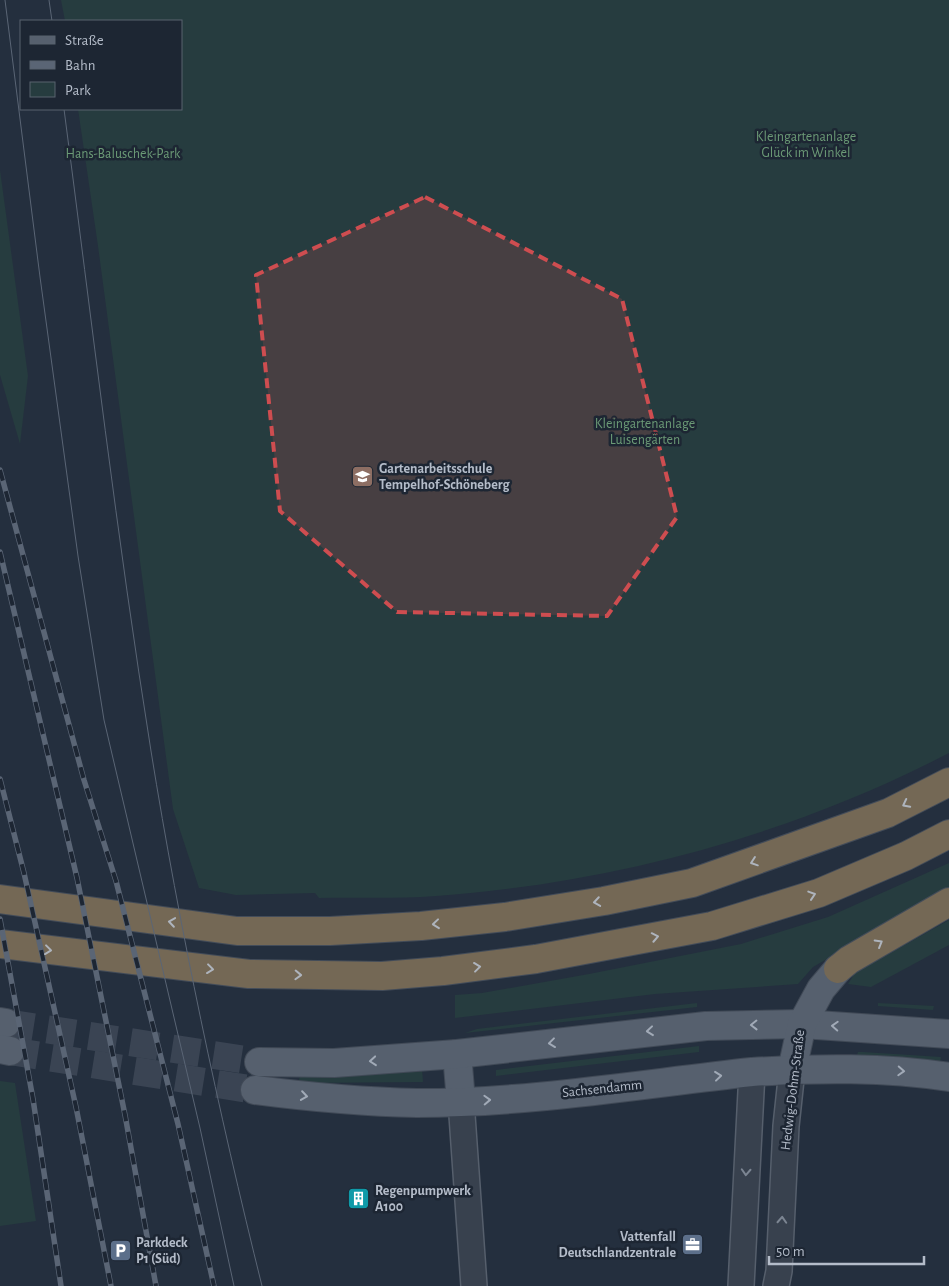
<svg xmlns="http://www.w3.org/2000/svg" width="949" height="1286" font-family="'Alegreya Sans',sans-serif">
<rect width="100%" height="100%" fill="#242f3e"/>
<g fill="#263c3f">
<path d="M61 0H949V753C791 835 614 883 436 896 397 899 358 897 319 898L315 893 236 895 199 888 173 809 98 246 78 109H181V21H65Z"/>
<polygon points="0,170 28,376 20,444 0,375"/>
<polygon points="949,863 949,888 813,967 798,984 655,994 455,1018 455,995 482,993 589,974 741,944 828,917"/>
<polygon points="949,920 949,945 871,987 848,984 855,973"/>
<polygon points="697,1003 697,1007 465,1033 477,1029"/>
<polygon points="878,1003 934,1006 933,1010 878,1006"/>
<polygon points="699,1046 699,1052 496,1076 496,1070"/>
<polygon points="858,1052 863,1052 941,1057 940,1062 855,1061"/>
<polygon points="422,1069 423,1082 298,1083 300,1076 361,1076"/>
<polygon points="0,1081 15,1083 36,1221 0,1226"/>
</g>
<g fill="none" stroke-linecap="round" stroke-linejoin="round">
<g stroke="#3a4453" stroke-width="28" stroke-dasharray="28 14" stroke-linecap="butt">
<polyline points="6,1023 259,1062"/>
<polyline points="10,1051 255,1090"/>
</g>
<defs>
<g id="minor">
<polyline points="461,1101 474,1286"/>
<polyline points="741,1286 752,1072"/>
<polyline points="776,1286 779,1271 786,1126 792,1070"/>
</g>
<g id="major">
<polyline points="0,1022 6,1023"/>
<polyline points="0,1049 10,1051"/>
<polyline points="457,1054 461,1101"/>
<polyline points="259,1062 334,1063 457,1054 706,1026 802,1024 949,1034"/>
<polyline points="792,1070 802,1024 821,989 838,969"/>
<path d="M255 1090C309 1097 363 1102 417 1103 529 1103 641 1084 752 1072 818 1068 884 1067 949 1077"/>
</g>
<g id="highway">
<polyline points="0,899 237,931 330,931 421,926 505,917 604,901 692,883 888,813 949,782"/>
<polyline points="0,944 249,974 382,976 443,971 536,959 712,926 819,893 906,856 949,834"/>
<polyline points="838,969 849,960 949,902"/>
</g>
</defs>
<use href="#minor" stroke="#565f6c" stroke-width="28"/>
<use href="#major" stroke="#414a57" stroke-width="30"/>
<use href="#highway" stroke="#434c59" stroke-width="30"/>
<use href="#minor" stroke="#38414e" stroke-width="25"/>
<use href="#major" stroke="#56606e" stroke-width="28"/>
<use href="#highway" stroke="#746855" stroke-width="28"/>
<g stroke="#5a6575" stroke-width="1">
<polyline points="5,0 40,277 78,556 104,720 200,1128 234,1286"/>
<polyline points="49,0 52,21"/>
<path d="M64 109C92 323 117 538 151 751 180 931 218 1109 262 1286"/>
</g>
<defs>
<g id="rail">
<polyline points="0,470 84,780 116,881 178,1124 214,1286"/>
<polyline points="0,552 77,878 125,1115 156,1286"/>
<polyline points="0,779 24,873 76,1107 111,1286"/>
<polyline points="0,919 33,1099 61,1286"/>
</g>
</defs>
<use href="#rail" stroke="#5a6575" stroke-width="5.5"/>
<use href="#rail" stroke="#1d2633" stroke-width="4" stroke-dasharray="11" stroke-linecap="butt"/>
</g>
<defs><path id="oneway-chevron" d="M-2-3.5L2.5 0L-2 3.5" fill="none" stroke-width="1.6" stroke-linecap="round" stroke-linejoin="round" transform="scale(1.25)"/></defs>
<g stroke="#aeb4bd">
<use href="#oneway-chevron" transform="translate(906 804) rotate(153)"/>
<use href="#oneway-chevron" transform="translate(754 862) rotate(161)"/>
<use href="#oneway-chevron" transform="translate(812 895) rotate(-18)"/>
<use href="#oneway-chevron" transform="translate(597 902) rotate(171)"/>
<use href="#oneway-chevron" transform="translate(172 922) rotate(-172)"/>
<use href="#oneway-chevron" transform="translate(436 924) rotate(174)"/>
<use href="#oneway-chevron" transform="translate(655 937) rotate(-11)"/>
<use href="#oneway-chevron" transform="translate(879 943) rotate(-30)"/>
<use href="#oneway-chevron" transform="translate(48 950) rotate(7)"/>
<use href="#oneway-chevron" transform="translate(477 967) rotate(-7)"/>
<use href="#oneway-chevron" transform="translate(210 969) rotate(7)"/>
<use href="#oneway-chevron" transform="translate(298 975) rotate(2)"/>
</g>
<g stroke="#a1aab7">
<use href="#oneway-chevron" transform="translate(754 1025) rotate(179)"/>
<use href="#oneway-chevron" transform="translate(835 1026) rotate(-177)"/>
<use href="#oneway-chevron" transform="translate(650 1031) rotate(174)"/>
<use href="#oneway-chevron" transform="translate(552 1043) rotate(173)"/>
<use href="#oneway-chevron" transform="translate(373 1061) rotate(175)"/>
<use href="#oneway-chevron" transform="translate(901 1071) rotate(3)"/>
<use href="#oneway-chevron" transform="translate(718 1076) rotate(-6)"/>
<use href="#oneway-chevron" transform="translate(304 1096) rotate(8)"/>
<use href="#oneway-chevron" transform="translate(487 1100) rotate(-2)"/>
</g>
<g stroke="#7c8592">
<use href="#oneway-chevron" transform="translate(746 1172) rotate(93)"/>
<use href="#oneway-chevron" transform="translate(782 1220) rotate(-87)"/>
</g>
<path fill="#ce4d50" fill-opacity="0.2" stroke="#ce4d50" stroke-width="4" stroke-dasharray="10 6" stroke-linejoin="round" d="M425 197 622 299 677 517 607 616 397 612 280 511 256 275Z"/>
<defs>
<symbol id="school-square" viewBox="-11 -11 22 22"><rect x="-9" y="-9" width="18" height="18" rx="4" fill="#8d6e63" stroke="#1d2633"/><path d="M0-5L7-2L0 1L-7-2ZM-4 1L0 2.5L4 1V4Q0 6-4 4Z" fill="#fff"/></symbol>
<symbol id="building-square" viewBox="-11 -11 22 22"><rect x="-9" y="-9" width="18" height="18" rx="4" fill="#0f9aa8" stroke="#1d2633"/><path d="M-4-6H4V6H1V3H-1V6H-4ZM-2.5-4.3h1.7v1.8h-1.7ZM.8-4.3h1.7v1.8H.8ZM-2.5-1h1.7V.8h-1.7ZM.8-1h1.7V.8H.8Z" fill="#fff"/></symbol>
<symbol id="office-square" viewBox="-11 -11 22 22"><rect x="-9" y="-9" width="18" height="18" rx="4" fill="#5c6f8a" stroke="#1d2633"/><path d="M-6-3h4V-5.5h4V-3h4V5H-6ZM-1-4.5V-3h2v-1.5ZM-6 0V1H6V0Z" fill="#fff"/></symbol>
<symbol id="parking-square" viewBox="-11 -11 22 22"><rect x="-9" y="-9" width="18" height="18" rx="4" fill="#5c6f8a" stroke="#1d2633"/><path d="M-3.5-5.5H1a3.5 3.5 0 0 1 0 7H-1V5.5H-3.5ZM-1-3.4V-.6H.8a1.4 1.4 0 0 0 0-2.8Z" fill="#fff"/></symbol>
</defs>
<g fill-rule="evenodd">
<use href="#school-square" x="350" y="464" width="25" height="25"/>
<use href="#building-square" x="346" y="1186" width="25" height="25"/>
<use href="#office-square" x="680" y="1232" width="25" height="25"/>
<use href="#parking-square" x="108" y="1238" width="25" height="25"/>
</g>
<g text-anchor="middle" stroke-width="5" stroke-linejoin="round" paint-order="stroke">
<g font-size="14" fill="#6b9a76" stroke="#1d2633">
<text x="806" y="141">Kleingartenanlage<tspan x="806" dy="16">Glück im Winkel</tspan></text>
<text x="123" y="158">Hans-Baluschek-Park</text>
<text x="645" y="428">Kleingartenanlage<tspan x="645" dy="16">Luisengärten</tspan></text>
</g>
<g font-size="14" font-weight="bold" fill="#b4bcc9" stroke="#1d2633" text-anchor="start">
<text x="379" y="473">Gartenarbeitsschule<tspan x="379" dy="16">Tempelhof-Schöneberg</tspan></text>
<text x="375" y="1195">Regenpumpwerk<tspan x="375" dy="16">A100</tspan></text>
<text x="676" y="1241" text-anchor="end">Vattenfall<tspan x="676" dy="16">Deutschlandzentrale</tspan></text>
<text x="136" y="1247">Parkdeck<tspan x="136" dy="16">P1 (Süd)</tspan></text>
</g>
<g font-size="14" fill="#b4bcc9" stroke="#1d2633">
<text transform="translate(602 1088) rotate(-6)" y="5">Sachsendamm</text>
<text transform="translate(792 1090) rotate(-83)" y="5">Hedwig-Dohm-Straße</text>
</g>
</g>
<rect x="20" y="20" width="162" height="90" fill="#1d2633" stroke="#59626f"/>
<rect x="30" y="36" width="25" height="8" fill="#56606e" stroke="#59626f"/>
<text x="65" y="45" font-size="15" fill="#b4bcc9">Straße</text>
<rect x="30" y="61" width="25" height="8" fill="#5a6575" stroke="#59626f"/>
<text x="65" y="70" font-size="15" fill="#b4bcc9">Bahn</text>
<rect x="30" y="82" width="25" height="15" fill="#263c3f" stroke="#59626f"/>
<text x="65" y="95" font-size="15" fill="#b4bcc9">Park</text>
<path d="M769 1256v8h155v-8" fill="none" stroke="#b4bcc9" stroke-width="2.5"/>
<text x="776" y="1256" font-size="15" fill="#b4bcc9" stroke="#1d2633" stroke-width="4" paint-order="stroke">50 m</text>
</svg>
